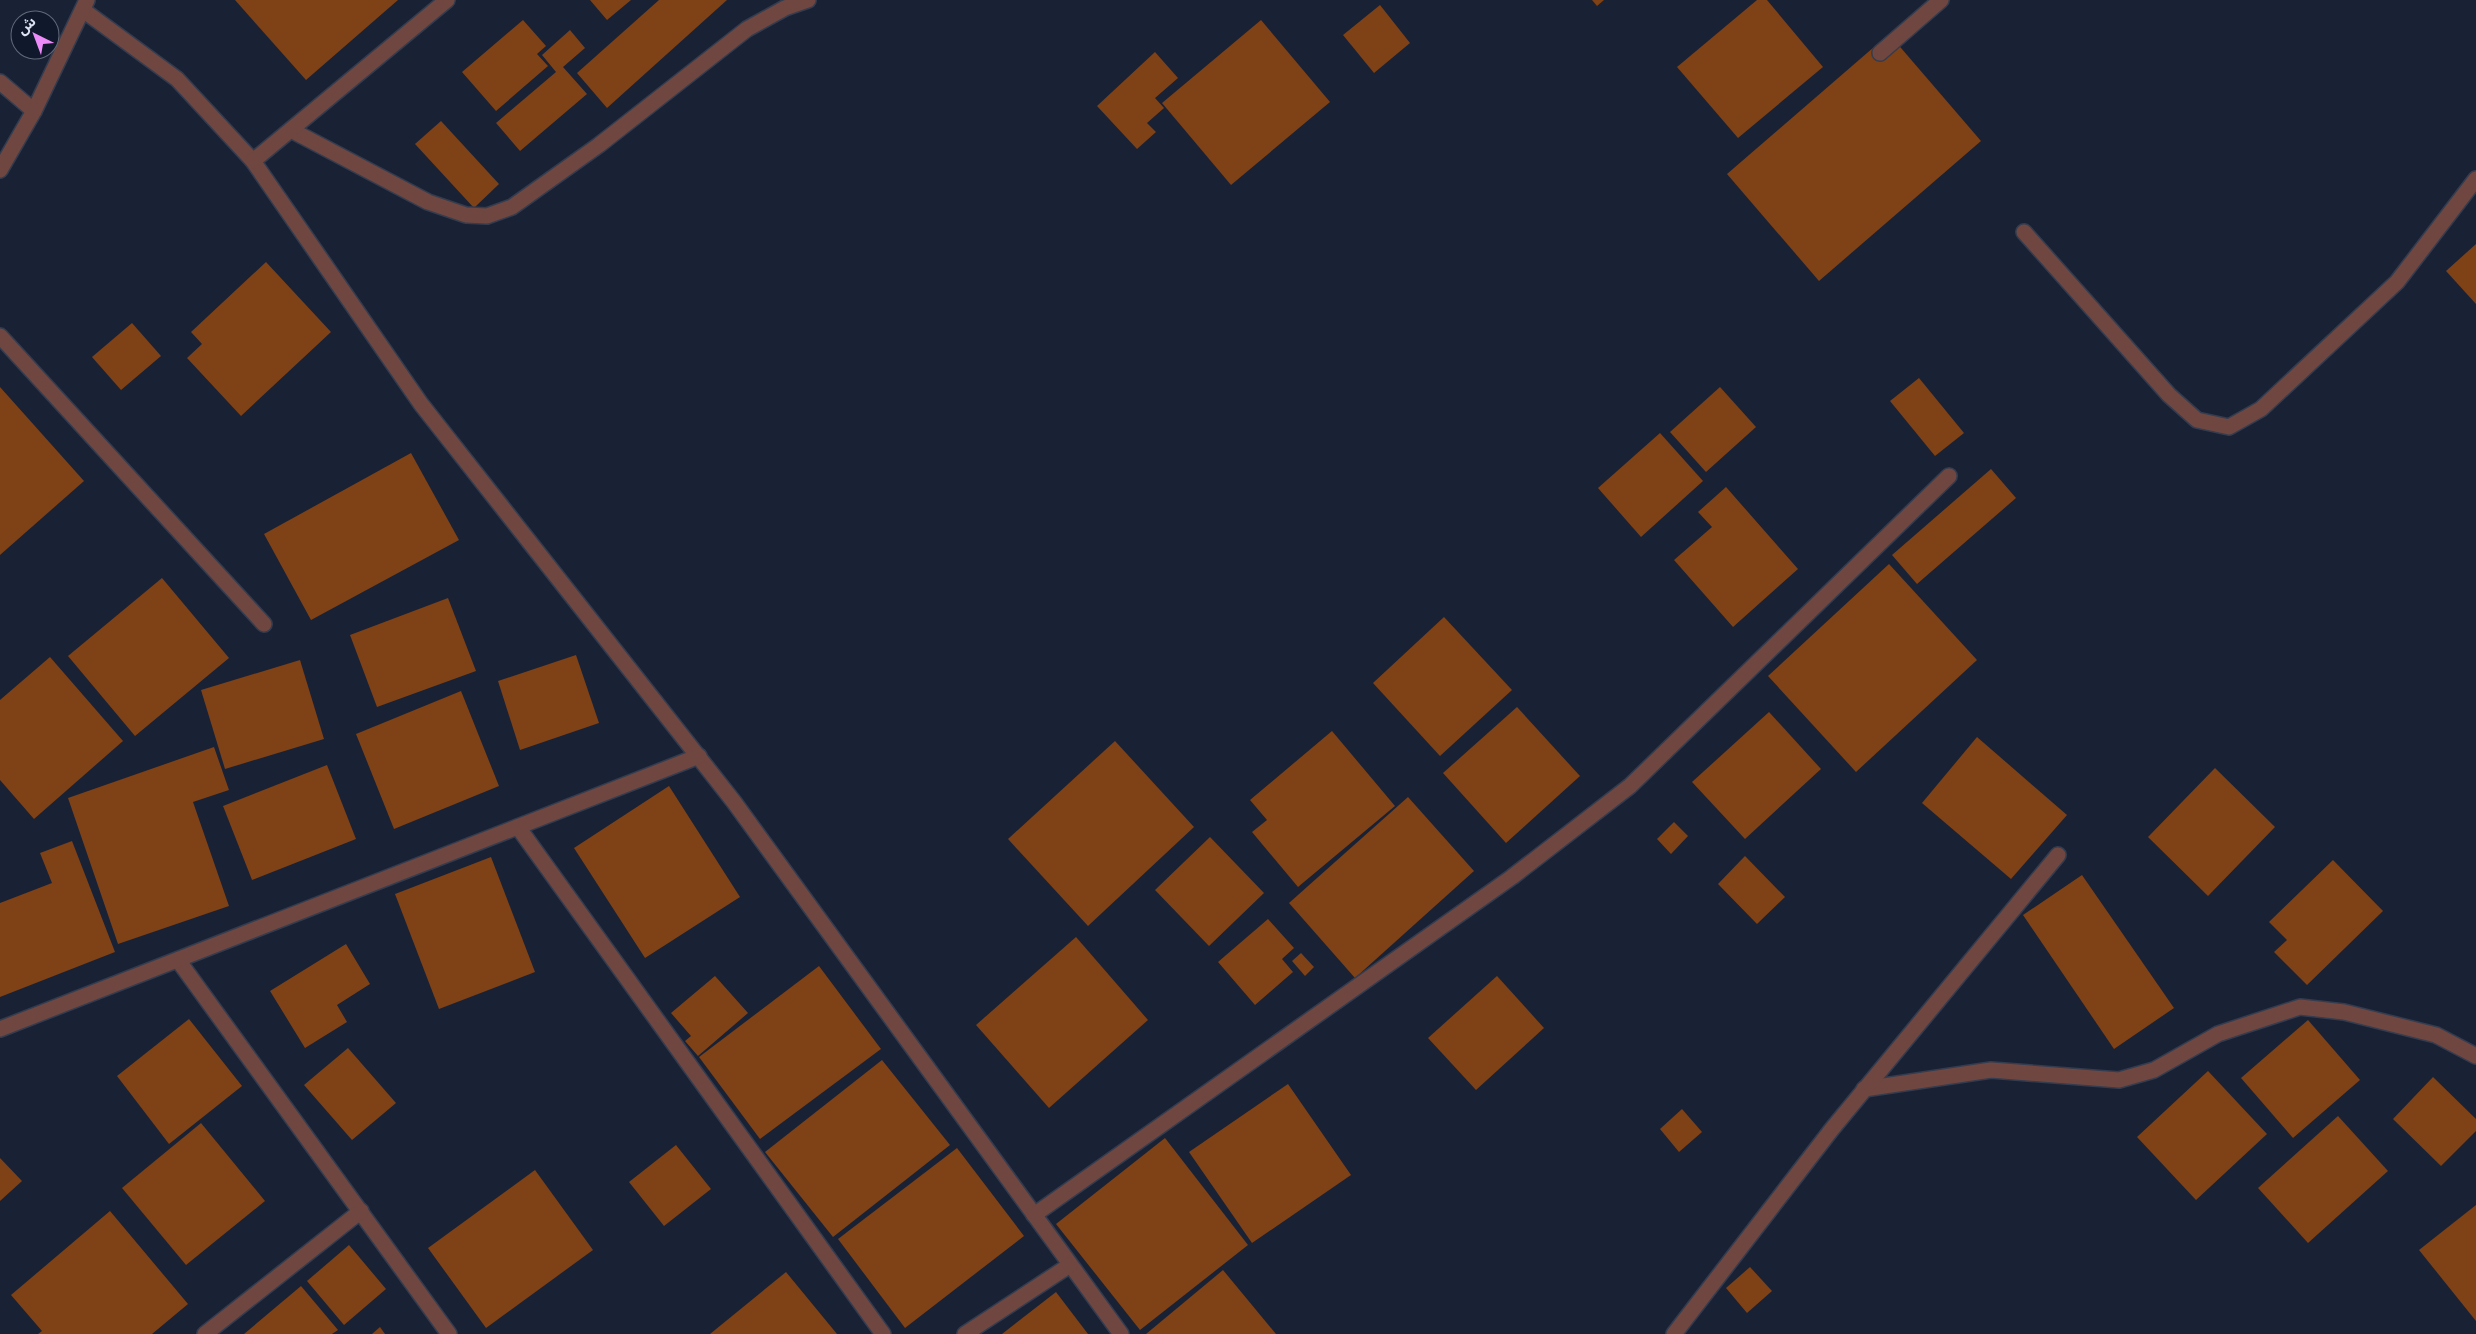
<svg xmlns="http://www.w3.org/2000/svg" width="2476" height="1334" font-family="Karla,'Noto Sans Arabic',sans-serif">
<rect width="100%" height="100%" fill="#192135"/>
<g fill="#7f4116">
<polygon points="235,0 398,0 306,80"/>
<polygon points="590,0 631,0 607,20"/>
<polygon points="659,0 727,0 607,108 577,73"/>
<polygon points="1592,0 1604,0 1597,6"/>
<polygon points="1757,0 1767,0 1823,67 1738,138 1677,67"/>
<polygon points="1380,5 1410,43 1374,73 1343,35"/>
<polygon points="523,20 546,46 537,54 548,66 496,111 462,72"/>
<polygon points="1261,20 1330,102 1231,185 1162,103"/>
<polygon points="570,30 585,48 563,67 587,94 520,151 496,123 556,72 542,55"/>
<polygon points="1889,34 1981,141 1819,281 1727,174"/>
<polygon points="1155,52 1178,78 1155,98 1164,108 1147,123 1156,132 1137,149 1097,106"/>
<polygon points="441,121 499,184 474,208 415,144"/>
<polygon points="2476,244 2476,304 2446,271"/>
<polygon points="266,262 331,332 241,416 187,358 202,344 191,332"/>
<polygon points="132,323 161,356 121,390 92,357"/>
<polygon points="1919,378 1964,433 1935,456 1890,401"/>
<polygon points="0,387 84,481 0,555"/>
<polygon points="1720,387 1756,427 1706,472 1670,432"/>
<polygon points="1660,433 1703,481 1641,537 1598,488"/>
<polygon points="411,453 459,540 311,620 264,534"/>
<polygon points="1991,469 2016,498 1917,584 1892,555"/>
<polygon points="1726,487 1798,569 1733,627 1674,560 1712,527 1698,512"/>
<polygon points="1889,564 1977,660 1856,772 1768,676"/>
<polygon points="162,578 229,658 135,736 68,656"/>
<polygon points="448,598 476,671 377,707 350,635"/>
<polygon points="1444,617 1512,690 1440,756 1373,683"/>
<polygon points="576,655 599,723 520,750 498,681"/>
<polygon points="50,657 123,741 34,819 0,780 0,700"/>
<polygon points="300,660 324,739 225,769 201,690"/>
<polygon points="461,691 499,786 394,829 356,734"/>
<polygon points="1517,707 1580,776 1506,843 1443,773"/>
<polygon points="1769,712 1821,769 1745,839 1692,782"/>
<polygon points="1332,731 1395,806 1298,887 1252,832 1267,820 1250,800"/>
<polygon points="1977,737 2067,815 2011,879 1922,803"/>
<polygon points="1115,741 1194,827 1088,926 1008,839"/>
<polygon points="214,747 229,790 193,802 229,906 118,944 68,798"/>
<polygon points="327,765 356,839 252,880 223,806"/>
<polygon points="2215,768 2275,827 2208,896 2148,837"/>
<polygon points="669,786 740,897 645,958 574,848"/>
<polygon points="1408,797 1474,871 1355,978 1289,903"/>
<polygon points="1674,822 1688,836 1671,854 1657,839"/>
<polygon points="1210,837 1264,893 1209,946 1155,890"/>
<polygon points="72,841 115,952 0,997 0,903 52,883 40,853"/>
<polygon points="1745,856 1785,897 1757,924 1718,884"/>
<polygon points="491,857 535,972 439,1009 395,894"/>
<polygon points="2333,860 2383,911 2307,985 2274,952 2287,940 2269,922"/>
<polygon points="2082,875 2174,1008 2114,1049 2023,915"/>
<polygon points="1268,919 1294,948 1282,959 1293,972 1255,1005 1218,962"/>
<polygon points="1076,937 1148,1020 1049,1108 976,1025"/>
<polygon points="346,944 370,984 337,1005 347,1022 305,1048 270,991"/>
<polygon points="1301,953 1314,967 1305,976 1292,961"/>
<polygon points="819,966 881,1049 760,1139 699,1057"/>
<polygon points="715,976 748,1013 698,1056 685,1041 691,1036 671,1013"/>
<polygon points="1497,976 1544,1028 1476,1090 1428,1038"/>
<polygon points="189,1019 242,1086 169,1144 117,1076"/>
<polygon points="2308,1020 2360,1080 2293,1138 2241,1078"/>
<polygon points="348,1048 396,1103 352,1140 304,1085"/>
<polygon points="882,1060 950,1145 833,1237 765,1152"/>
<polygon points="2208,1071 2267,1134 2196,1200 2137,1137"/>
<polygon points="2433,1077 2476,1119 2476,1131 2441,1166 2393,1119"/>
<polygon points="1288,1084 1351,1175 1252,1243 1189,1152"/>
<polygon points="1682,1109 1702,1132 1679,1152 1660,1129"/>
<polygon points="2338,1116 2388,1171 2308,1243 2258,1188"/>
<polygon points="201,1123 265,1201 186,1265 122,1188"/>
<polygon points="1165,1138 1248,1245 1140,1330 1056,1224"/>
<polygon points="676,1145 711,1189 664,1226 629,1182"/>
<polygon points="957,1148 1024,1236 905,1328 838,1239"/>
<polygon points="0,1158 22,1181 0,1201"/>
<polygon points="535,1170 593,1250 486,1328 428,1248"/>
<polygon points="2476,1205 2476,1321 2419,1250"/>
<polygon points="110,1211 188,1304 152,1334 38,1334 42,1331 11,1295"/>
<polygon points="349,1245 386,1289 344,1325 307,1281"/>
<polygon points="1750,1267 1772,1291 1747,1313 1726,1288"/>
<polygon points="1223,1270 1276,1334 1146,1334"/>
<polygon points="786,1272 837,1334 710,1334"/>
<polygon points="301,1286 338,1330 332,1334 244,1334"/>
<polygon points="1056,1292 1088,1334 1002,1334"/>
<polygon points="380,1327 385,1334 372,1334"/>
</g>
<g fill="none" stroke-linecap="round" stroke-linejoin="round">
<defs>
<g id="minor">
<polyline points="83,10 177,79 253,161 421,404 734,802 1121,1334"/>
<polyline points="1880,53 1941,0"/>
<polyline points="0,82 34,111"/>
<polyline points="291,130 428,202 466,215 487,216 512,207 599,145 747,29 785,8 808,0"/>
<polyline points="253,161 447,0"/>
<polyline points="0,170 34,111 87,0"/>
<polyline points="2024,232 2169,395 2197,420 2229,427 2261,409 2397,282 2476,179"/>
<polyline points="0,336 264,624"/>
<polyline points="518,827 883,1334"/>
<polyline points="178,960 449,1334"/>
<polyline points="0,1029 699,756"/>
<polyline points="1864,1089 1991,1070 2119,1080 2154,1070 2218,1034 2300,1007 2344,1012 2436,1035 2476,1056"/>
<polyline points="1034,1215 1512,877 1630,786 1949,476"/>
<polyline points="205,1334 361,1211"/>
<polyline points="965,1334 1070,1265"/>
<polyline points="1674,1334 1832,1129 2058,855"/>
</g>
</defs>
<use href="#minor" stroke="#343c4f" stroke-width="18"/>
<use href="#minor" stroke="#6f4740" stroke-width="15"/>
</g>
<g transform="translate(35 35) rotate(318)"><circle r="24" fill="#10182b" stroke="#62697a"/>
<path d="M0-4L9 19L0 12L-9 19Z" fill="#ed8cf9"/>
<text y="-8" font-size="14" font-weight="bold" text-anchor="middle" fill="#dde3f1">ش</text>
</g>
</svg>
